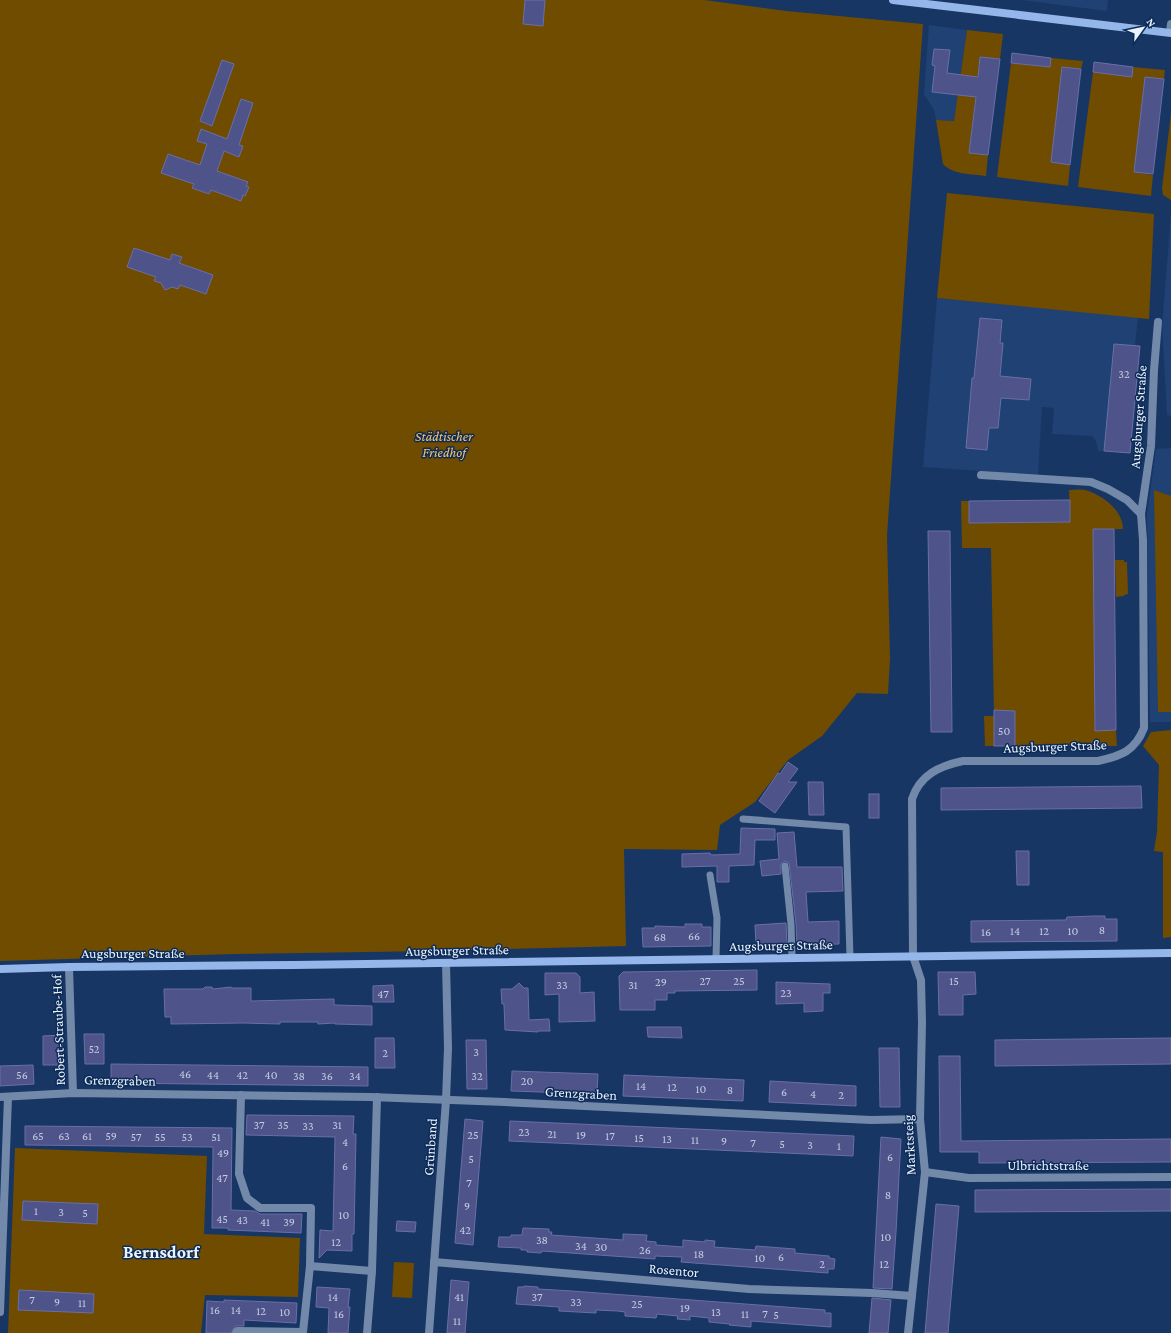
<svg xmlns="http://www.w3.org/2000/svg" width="1171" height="1333" font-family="'Crimson Pro',serif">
<rect width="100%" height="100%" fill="#183663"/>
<g fill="#1f4173">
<polygon points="1022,0 1108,0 1107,11"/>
<polygon points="929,25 967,30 954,121 936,120 934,110 924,94"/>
<polygon points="1171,214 1171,416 1167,415 1162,326"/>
<polygon points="937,298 1138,317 1135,346 1140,346 1130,453 1098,451 1096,441 1092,436 1052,434 1054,408 1042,407 1038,475 923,467"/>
<polygon points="1171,448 1171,722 1150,722 1147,515 1156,449"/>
</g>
<g fill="#6f4c00">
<polygon points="0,0 704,0 786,11 923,24 887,535 890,658 888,694 857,693 822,736 788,760 755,802 720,825 717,850 624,849 626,946 433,951 234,954 0,961"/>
<path d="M967 30 1003 34 1000 59 980 57 969 153 988 155 986 176C972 174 953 175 943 164L936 120 954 121Z"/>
<polygon points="1051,58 1083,61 1081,69 1062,67 1051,162 1070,165 1068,186 997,177 1011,63 1050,67"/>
<polygon points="1133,67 1165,70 1164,79 1145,77 1134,172 1153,175 1151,196 1078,187 1093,72 1132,77"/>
<polygon points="1171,113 1171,200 1163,195 1162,189"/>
<polygon points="947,193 1154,214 1149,319 937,298"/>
<path d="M1069 490C1074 490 1081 489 1085 490 1103 495 1123 511 1123 529L1093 530 1095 730H1116L1117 746H985L984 716H994L991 548H962L961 501H969V523L1070 522Z"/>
<polygon points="1154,490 1171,496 1171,712 1158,712"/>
<polygon points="1115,560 1124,560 1124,562 1127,562 1128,594 1124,595 1124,596 1116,597"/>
<polygon points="1171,730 1171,937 1163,938 1163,852 1154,851 1157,832 1159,765 1143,746 1151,732"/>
<polygon points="15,1148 207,1156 204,1234 300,1238 298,1297 205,1295 201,1333 8,1333"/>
<polygon points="394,1262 414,1263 412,1298 392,1297"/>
</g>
<g fill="#4e5389" stroke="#696fa7">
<polygon points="525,0 545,0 543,26 523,24"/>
<polygon points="934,49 950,50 947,73 978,77 980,57 1000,59 988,155 969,153 976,97 932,92 935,66 932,65"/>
<polygon points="1012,53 1051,58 1050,67 1011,63"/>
<polygon points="222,60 234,64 212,126 200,121"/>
<polygon points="1094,62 1133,67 1132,77 1093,72"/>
<polygon points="1062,67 1081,69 1070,165 1051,162"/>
<polygon points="1145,77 1164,79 1153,174 1134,172"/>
<polygon points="241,99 253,103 239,145 243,146 239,157 224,151 217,171 248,182 246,186 249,187 245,196 243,195 241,201 211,190 209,194 192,188 194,184 161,173 168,154 200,165 207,144 197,141 201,129 227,139"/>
<polygon points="134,248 170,260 172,254 182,257 179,263 213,275 206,294 180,285 178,289 172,287 165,290 161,283 154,281 156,277 127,267"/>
<polygon points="980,318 1002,320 1000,343 1003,343 1000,376 1031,379 1029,400 1001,398 998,428 989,428 987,450 966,448 972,378 974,378"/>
<polygon points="1114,344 1140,346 1130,453 1104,451"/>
<polygon points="1070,500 1070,522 969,523 969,501"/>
<polygon points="1093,529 1114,529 1116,730 1095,731"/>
<polygon points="928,531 950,531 952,732 931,732"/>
<polygon points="994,710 1015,711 1015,746 994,746"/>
<polygon points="788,762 798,769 788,782 797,782 775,813 759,801 778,773 780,774"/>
<polygon points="808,782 823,782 824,815 809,815"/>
<polygon points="1141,786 1142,808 941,810 941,788"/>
<rect x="869" y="794" width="10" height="24"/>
<polygon points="741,828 775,829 775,840 755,840 754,865 729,866 729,882 717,882 717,866 682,867 682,854 710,853 711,855 740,854"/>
<polygon points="794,832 797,867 842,867 843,891 806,892 808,922 839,921 839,944 797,945 796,924 789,863 785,861 781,864 781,874 762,876 760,861 779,859 777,833"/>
<polygon points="1016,851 1029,851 1029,885 1017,885"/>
<polygon points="1094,916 1105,916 1105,919 1117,919 1117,941 971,942 971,921 1066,920 1067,917"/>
<polygon points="786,923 787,945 756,945 755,925"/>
<polygon points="685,924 702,924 702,927 711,927 711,946 643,947 642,928 655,928 655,926 685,927"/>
<polygon points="757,970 757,990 675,991 675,993 667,993 667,1000 655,1000 655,1010 620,1010 619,976 623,972"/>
<polygon points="938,972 975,972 976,994 963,995 963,1015 939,1015"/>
<polygon points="545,973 576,973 580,977 580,993 594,992 595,1021 559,1022 559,994 545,995"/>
<polygon points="776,982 830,984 830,993 823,993 823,1011 804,1012 804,1003 776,1004"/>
<polygon points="519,983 524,988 528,988 529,1020 549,1019 550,1031 538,1031 538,1032 505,1030 504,1004 502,1004 501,989 512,989"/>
<polygon points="393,985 394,1002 373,1002 373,986"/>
<polygon points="205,987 212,987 213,989 231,987 232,988 251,988 251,1001 334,999 334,1005 372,1006 372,1025 335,1024 335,1023 318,1024 318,1022 280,1022 280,1024 243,1023 171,1024 171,1017 165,1017 164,989 203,989"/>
<polygon points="647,1027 681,1027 682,1038 648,1037"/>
<polygon points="84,1034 104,1034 104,1064 85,1064"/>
<polygon points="62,1035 62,1065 43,1065 43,1036"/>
<polygon points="375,1038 394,1038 395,1068 375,1068"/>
<polygon points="1171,1038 1171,1064 995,1066 995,1040"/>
<polygon points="466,1040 486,1040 487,1089 467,1089"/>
<polygon points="879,1048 899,1048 900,1107 880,1107"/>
<polygon points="939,1056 960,1056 961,1141 1171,1139 1171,1162 979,1163 979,1152 940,1152"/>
<polygon points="111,1064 368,1067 368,1086 111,1083"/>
<polygon points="33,1065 34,1084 0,1086 0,1066"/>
<polygon points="512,1071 598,1074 597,1094 511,1091"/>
<polygon points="624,1075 744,1080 743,1101 623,1096"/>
<polygon points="770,1081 856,1086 856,1106 769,1102"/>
<polygon points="247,1115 354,1116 353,1134 356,1134 354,1234 352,1234 352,1251 327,1250 319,1258 320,1230 333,1231 335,1137 246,1135"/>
<polygon points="465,1119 483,1121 473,1245 455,1243"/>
<polygon points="510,1121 854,1136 853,1156 509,1141"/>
<polygon points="25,1126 232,1128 231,1210 255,1211 260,1214 302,1214 301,1233 228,1230 228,1228 212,1228 213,1147 25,1145"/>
<polygon points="881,1137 901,1139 896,1232 892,1289 873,1288"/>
<polygon points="1171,1189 1171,1211 975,1212 975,1190"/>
<polygon points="23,1201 98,1204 97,1224 22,1220"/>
<polygon points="936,1204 959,1206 948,1333 925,1333"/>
<polygon points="397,1221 416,1222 415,1232 396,1231"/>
<polygon points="523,1228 549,1229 549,1232 552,1232 551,1235 623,1240 623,1234 647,1235 646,1241 656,1242 656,1245 683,1247 683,1240 705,1242 705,1240 715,1241 714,1247 755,1250 756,1246 795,1249 795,1253 829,1256 829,1258 835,1259 834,1269 828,1269 828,1273 681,1262 682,1257 655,1256 655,1259 542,1251 541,1253 527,1252 527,1250 521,1250 521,1248 498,1247 499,1237 511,1237 511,1235 522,1235"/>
<polygon points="451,1280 469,1282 465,1333 447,1333"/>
<polygon points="524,1286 538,1287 538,1289 572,1291 825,1310 825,1313 831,1313 831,1327 751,1321 751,1327 729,1325 730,1324 709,1322 709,1318 690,1316 690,1320 677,1319 678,1316 657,1314 656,1318 625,1316 625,1312 618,1311 596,1310 596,1313 559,1311 559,1307 516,1304 518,1287 524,1287"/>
<polygon points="317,1287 350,1289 348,1307 350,1307 348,1333 328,1333 329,1308 316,1307"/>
<polygon points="19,1290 94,1294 93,1313 18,1310"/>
<polygon points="872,1298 891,1300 888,1333 869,1333"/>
<polygon points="224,1300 297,1303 296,1323 244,1320 244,1326 235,1326 231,1333 206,1333 207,1301 224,1302"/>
</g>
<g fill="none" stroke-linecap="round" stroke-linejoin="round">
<g stroke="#7389a9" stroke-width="7">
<polyline points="743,819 846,827 850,957"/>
<polyline points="785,866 791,924 792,958"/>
<polyline points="710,875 717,918 716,959"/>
</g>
<g stroke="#7389a9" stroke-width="8">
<polyline points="1170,32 1171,24"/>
<polyline points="1141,514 1151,446 1154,370 1158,322"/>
<polyline points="69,967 73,1093"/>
<polyline points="241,1095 239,1174 247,1198 260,1208 311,1208 310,1266 372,1271"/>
<polyline points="0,1097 73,1093 370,1097 505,1102 871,1120 920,1119"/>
<polyline points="925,1172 969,1178 1171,1177"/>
<polyline points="434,1262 749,1289 872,1293 912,1296"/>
<polyline points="0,1312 8,1097"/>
<polyline points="236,1333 237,1331 303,1332 310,1266"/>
<polyline points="367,1333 372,1271 377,1097"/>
<polyline points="429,1333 446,1100 448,1048 446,963"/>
<path d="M908 1333 925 1172 920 1119 922 1022 921 980 913 956 912 799C920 775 939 766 963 761H1098C1121 756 1135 751 1144 728L1143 540 1141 514 1127 500 1108 489 1091 482 981 475"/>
</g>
<g stroke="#94b6ea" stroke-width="8">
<polyline points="893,0 1171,33"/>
<polyline points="0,969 69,967 294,965 1171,953"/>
</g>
</g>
<g text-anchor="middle" stroke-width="3" stroke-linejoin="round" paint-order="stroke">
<g font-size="12" fill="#c4cbe1">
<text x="1124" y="378">32</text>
<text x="1004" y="735">50</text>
<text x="1102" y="934">8</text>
<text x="1015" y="935">14</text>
<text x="1044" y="935">12</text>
<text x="1073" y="935">10</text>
<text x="986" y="936">16</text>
<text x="694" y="940">66</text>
<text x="660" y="941">68</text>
<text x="705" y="985">27</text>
<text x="739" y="985">25</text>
<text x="954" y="985">15</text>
<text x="661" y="986">29</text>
<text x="562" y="989">33</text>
<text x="633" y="989">31</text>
<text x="786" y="997">23</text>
<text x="383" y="998">47</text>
<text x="94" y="1053">52</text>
<text x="476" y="1056">3</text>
<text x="385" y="1057">2</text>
<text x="185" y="1078">46</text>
<text x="22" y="1079">56</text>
<text x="213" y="1079">44</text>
<text x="242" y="1079">42</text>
<text x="271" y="1079">40</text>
<text x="299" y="1080">38</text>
<text x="327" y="1080">36</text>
<text x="355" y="1080">34</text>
<text x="477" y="1080">32</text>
<text x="527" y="1085">20</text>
<text x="641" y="1090">14</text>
<text x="672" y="1091">12</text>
<text x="701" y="1093">10</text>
<text x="730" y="1094">8</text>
<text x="784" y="1096">6</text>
<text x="813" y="1098">4</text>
<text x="841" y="1099">2</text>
<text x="259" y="1129">37</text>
<text x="283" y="1129">35</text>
<text x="337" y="1129">31</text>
<text x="308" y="1130">33</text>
<text x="524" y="1136">23</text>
<text x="552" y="1138">21</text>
<text x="473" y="1139">25</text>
<text x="581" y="1139">19</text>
<text x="38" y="1140">65</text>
<text x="64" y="1140">63</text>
<text x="87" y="1140">61</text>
<text x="111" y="1140">59</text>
<text x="610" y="1140">17</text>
<text x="136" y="1141">57</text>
<text x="160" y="1141">55</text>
<text x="187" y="1141">53</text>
<text x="216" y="1141">51</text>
<text x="639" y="1142">15</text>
<text x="667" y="1143">13</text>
<text x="695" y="1144">11</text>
<text x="724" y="1145">9</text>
<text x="345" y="1146">4</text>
<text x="753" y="1147">7</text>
<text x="782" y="1148">5</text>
<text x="810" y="1149">3</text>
<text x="839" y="1150">1</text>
<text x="223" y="1157">49</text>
<text x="890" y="1161">6</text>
<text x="471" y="1163">5</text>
<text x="345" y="1170">6</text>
<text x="222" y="1182">47</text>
<text x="469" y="1187">7</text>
<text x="888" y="1199">8</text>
<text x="467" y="1210">9</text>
<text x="36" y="1215">1</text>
<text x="61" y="1216">3</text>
<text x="85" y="1217">5</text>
<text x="344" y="1219">10</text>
<text x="222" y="1223">45</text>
<text x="242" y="1224">43</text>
<text x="265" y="1226">41</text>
<text x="289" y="1226">39</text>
<text x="465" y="1234">42</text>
<text x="886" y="1241">10</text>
<text x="542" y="1244">38</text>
<text x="336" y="1246">12</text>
<text x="581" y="1250">34</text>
<text x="601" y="1251">30</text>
<text x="645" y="1254">26</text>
<text x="699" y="1258">18</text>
<text x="781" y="1261">6</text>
<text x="760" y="1262">10</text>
<text x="822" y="1268">2</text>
<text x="884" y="1268">12</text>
<text x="333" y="1301">14</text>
<text x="459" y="1301">41</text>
<text x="537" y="1301">37</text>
<text x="32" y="1304">7</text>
<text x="57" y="1306">9</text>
<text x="576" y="1306">33</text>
<text x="82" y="1307">11</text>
<text x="637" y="1308">25</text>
<text x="685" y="1312">19</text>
<text x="215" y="1314">16</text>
<text x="236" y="1314">14</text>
<text x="261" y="1315">12</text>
<text x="285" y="1316">10</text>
<text x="716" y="1316">13</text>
<text x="339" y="1318">16</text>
<text x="745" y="1318">11</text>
<text x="765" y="1318">7</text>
<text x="776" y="1319">5</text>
<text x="457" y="1325">11</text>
</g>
<g font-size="14" fill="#ebf3fe" stroke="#0d2b57">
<text transform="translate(1138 417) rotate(-86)" y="5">Augsburger Straße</text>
<text transform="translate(1055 746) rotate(-2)" y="5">Augsburger Straße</text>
<text transform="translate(781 945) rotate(-1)" y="5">Augsburger Straße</text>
<text transform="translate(457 950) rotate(-1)" y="5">Augsburger Straße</text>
<text x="133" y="958">Augsburger Straße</text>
<text transform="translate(58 1030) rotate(-92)" y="5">Robert-Straube-Hof</text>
<text transform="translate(120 1080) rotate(1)" y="5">Grenzgraben</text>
<text transform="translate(581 1093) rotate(3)" y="5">Grenzgraben</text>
<text transform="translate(909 1145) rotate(-93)" y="5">Marktsteig</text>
<text transform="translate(430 1147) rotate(-86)" y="5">Grünband</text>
<text x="1048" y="1170">Ulbrichtstraße</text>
<text transform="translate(674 1270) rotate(5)" y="5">Rosentor</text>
</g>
<g font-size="14" font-style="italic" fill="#fbc56d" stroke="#0d2b57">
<text x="444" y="441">Städtischer<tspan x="444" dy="16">Friedhof</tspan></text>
</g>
<g font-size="18" font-weight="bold" fill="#ebf3fe" stroke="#0d2b57">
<text x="161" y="1258">Bernsdorf</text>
</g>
</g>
<g transform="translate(1143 28) rotate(57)" stroke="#0d2b57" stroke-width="3" paint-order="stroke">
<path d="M0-3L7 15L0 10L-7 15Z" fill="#ebf3fe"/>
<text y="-6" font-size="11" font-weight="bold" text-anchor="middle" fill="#ebf3fe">N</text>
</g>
</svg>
